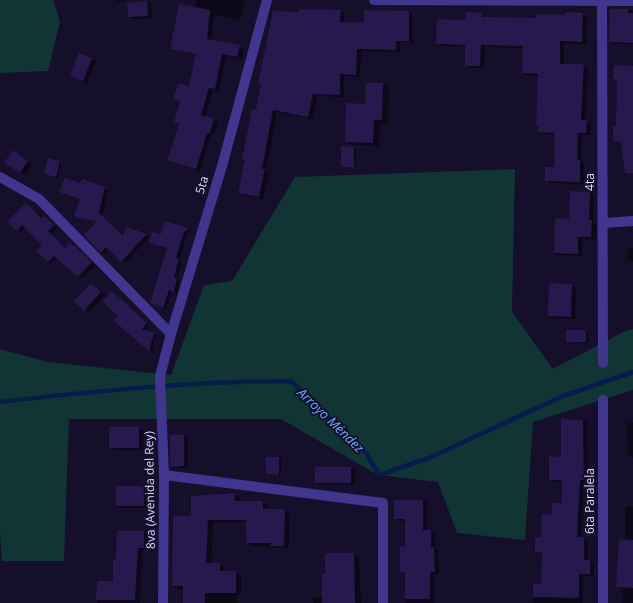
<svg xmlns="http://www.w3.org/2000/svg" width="633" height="603" font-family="'Open Sans',sans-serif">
<rect width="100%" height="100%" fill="#150f2b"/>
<g fill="#113435">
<polygon points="0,0 53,0 60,22 48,71 0,73"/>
<polygon points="515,169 512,312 553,369 623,332 633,329 633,390 533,422 525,540 457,533 438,482 378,475 281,419 69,419 64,561 2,561 0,532 0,349 48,362 171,375 204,285 232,281 295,177"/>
</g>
<g fill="#0007">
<polygon points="115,0 124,0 122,3"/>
<polygon points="196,0 245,0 240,20 214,15 211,41 238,46 243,49 243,53 242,59 226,56 219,91 213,89 205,117 218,122 214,135 211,134 200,171 169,160 179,125 175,122 181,102 174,99 190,87 197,55 171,48 195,8"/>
<polygon points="147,2 151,4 152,18 134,19 129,17"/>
<polygon points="611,10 633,11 633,44 614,44 610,42"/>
<polygon points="340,11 345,13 344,23 365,24 365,11 409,12 413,15 413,43 400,42 400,52 361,51 360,77 344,76 344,97 317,96 313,119 277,112 266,171 269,173 263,199 244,195 239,192 246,161 243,159 257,111 299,13"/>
<polygon points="482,14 486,18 538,19 582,14 587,16 586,44 564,43 564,65 584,65 588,68 585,121 591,124 590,135 582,135 581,162 584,163 584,184 550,183 546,181 554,168 556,134 544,134 539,132 539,76 527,75 523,73 524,48 485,47 485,68 470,68 466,65 466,46 441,46 437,43 467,21"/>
<polygon points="92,59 96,61 87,83 71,76"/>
<polygon points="633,67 633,165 622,143 614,141 617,127 618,80 614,78"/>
<polygon points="382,84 389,88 388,123 380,124 379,146 352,145 346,142 366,105"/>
<polygon points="354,148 356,149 355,168 344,168 342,167"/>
<polygon points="18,154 32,164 25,175 20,172"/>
<polygon points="59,162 61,163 58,178 45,174"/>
<polygon points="82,180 108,190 102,216 124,237 127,228 150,236 125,263 109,249 104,254 101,252 97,223 79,217 81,199 64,194 81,185"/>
<polygon points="590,193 594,196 593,222 596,223 596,239 582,239 582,256 559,255 555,253 570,220"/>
<polygon points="26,204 57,228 51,234 66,248 75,246 79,248 95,265 82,278 57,258 52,263 48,261 44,245 25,227 21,232 17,230"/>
<polygon points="188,229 191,230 187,234 179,261 182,262 177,279 180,281 177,293 172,291 166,309 154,304 168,249 150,243 162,236"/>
<polygon points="628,248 633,248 633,262 627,260"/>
<polygon points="91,284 105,295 89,312 85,310"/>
<polygon points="571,285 576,287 575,319 553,318 549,316"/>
<polygon points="115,294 149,325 144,331 156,335 152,351 115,320 119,316"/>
<polygon points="567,331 586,331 588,332 588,343 569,342 567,341"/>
<polygon points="583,421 587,423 588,482 584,482 581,538 588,541 588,561 594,563 594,576 583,575 583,603 533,603 534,585 542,585 543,554 536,551 553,516 563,504 563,482 554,481 550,479"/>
<polygon points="627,423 633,423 633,457 628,454"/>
<polygon points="139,428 143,431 143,450 115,450 110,448"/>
<polygon points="184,436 188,438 188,468 176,468 171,466"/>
<polygon points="279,458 281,459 281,475 267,474"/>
<polygon points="350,468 355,470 355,485 320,485 316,483"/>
<polygon points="144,487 148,489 148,508 121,508 117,506"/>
<polygon points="235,495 240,498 240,502 263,502 268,504 268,510 284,510 289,513 289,548 252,546 247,543 247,522 213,522 211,564 219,564 224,567 225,572 236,572 241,575 241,595 237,595 237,603 184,603 184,589 178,589 173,586 192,517"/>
<polygon points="423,501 427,503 427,531 435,533 435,548 438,550 439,574 434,574 434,603 406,603 406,574 401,571 406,548 406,521 399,521 395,519"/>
<polygon points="625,507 633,507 633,603 622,603 623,589 617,587 625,540"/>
<polygon points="144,532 148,535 148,550 142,550 140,603 97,603 98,582 114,582 117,561"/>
<polygon points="354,554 359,557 361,603 313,603 313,597 323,597"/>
</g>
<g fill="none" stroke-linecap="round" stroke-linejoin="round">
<path stroke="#071b4c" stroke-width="4.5" d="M0 402C96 391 194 381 291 381L366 453 379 475 429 458 563 396 633 372"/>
</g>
<g fill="#27194d">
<polygon points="147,1 148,16 128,17 127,3"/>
<polygon points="179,4 210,10 207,39 240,45 237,57 222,54 215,89 209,88 201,115 214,119 210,133 207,133 196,169 167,160 179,124 174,122 180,102 173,99 178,83 189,86 196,54 170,49"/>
<polygon points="299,9 341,10 340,22 364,23 364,10 409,11 409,41 396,41 396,50 357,49 356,75 340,74 340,95 313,94 308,117 273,110 262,169 265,169 259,197 238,193 245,160 242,160 252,109 256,109 261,84 258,83 273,11 299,12"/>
<polygon points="610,9 628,9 628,13 633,13 633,43 609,42"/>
<polygon points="466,12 482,13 482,17 537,18 537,14 565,15 565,12 583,13 582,42 560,41 560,64 584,64 581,120 587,120 586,133 578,133 577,159 580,160 580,182 545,181 545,167 554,167 555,133 538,132 539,126 536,125 538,74 522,73 523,46 481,45 480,66 465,66 465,45 436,44 437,19 466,20"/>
<polygon points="79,53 92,58 83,81 70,76"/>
<polygon points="614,65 633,66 633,173 625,173 621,142 613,141 613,126 616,126 617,79 613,79"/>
<polygon points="366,83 383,83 382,120 374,120 373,143 345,142 346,103 365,104"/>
<polygon points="341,146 354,147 354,168 341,167"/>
<polygon points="13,150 28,161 20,173 4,163"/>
<polygon points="48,158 60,161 56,177 44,174"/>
<polygon points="65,178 80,183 82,179 105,187 99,213 123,236 126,227 147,234 121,262 106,247 101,253 84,235 96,222 74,216 80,199 59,192"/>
<polygon points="570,191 590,192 589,220 592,220 591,237 578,237 578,254 554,253 555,218 569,219"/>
<polygon points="26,203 42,218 44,216 54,225 48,231 65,248 70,243 73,246 75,245 92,262 78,277 54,256 48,262 36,251 42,245 22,225 17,231 7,222"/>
<polygon points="165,221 189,228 184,232 176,258 179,259 174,277 177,279 174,292 169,290 163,308 150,303 167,248 149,243 152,232 161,234"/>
<polygon points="91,283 101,292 84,311 74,301"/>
<polygon points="549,283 572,284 571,317 548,316"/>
<polygon points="112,291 147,323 142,329 154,333 149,351 113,320 118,316 102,301"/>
<rect x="566" y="330" width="20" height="12"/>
<polygon points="561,419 583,420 584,480 580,480 577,537 584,537 584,560 590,560 590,574 579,574 579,598 533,597 533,584 541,584 542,552 535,552 535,537 541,537 542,514 552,515 552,503 562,503 562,480 549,480 549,456 561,457"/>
<rect x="109" y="427" width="30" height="21"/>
<polygon points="170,435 184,435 184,466 170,467"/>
<polygon points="266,457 279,457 279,475 266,474"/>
<rect x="315" y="467" width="36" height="16"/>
<rect x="116" y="486" width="28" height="20"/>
<polygon points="219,494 235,494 235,501 263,501 263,509 285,509 284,546 271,546 271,543 246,543 246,520 208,520 206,563 220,563 220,571 236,571 236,593 205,593 205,603 183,603 183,586 172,586 173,516 191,516 191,496"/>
<polygon points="394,500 423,500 423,530 431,530 431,547 434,547 435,572 430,572 430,599 405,599 405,572 400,572 400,547 405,547 405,519 394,519"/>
<polygon points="117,531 144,531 144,548 138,548 135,600 96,600 97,581 113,581 113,560 116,560"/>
<polygon points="619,539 633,540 633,588 616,587"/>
<polygon points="325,553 354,553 355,603 322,603 322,574 325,574"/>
</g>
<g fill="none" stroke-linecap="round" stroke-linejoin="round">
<g stroke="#40368d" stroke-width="10">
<polyline points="374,0 633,1"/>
<polyline points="602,0 603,363"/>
<polyline points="0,177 39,199 171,334"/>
<polyline points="603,223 633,221"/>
<polyline points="603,400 603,603"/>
<polyline points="164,475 383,503 383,603"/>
<polyline points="163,603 164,475 160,376 171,334 222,166 267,0"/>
</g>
</g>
<g text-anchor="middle" stroke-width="4" stroke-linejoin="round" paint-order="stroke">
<g font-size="12" fill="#dfd8ff" stroke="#150f2b">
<text transform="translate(590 182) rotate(-90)" y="4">4ta</text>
<text transform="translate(202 185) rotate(-73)" y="4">5ta</text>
<text transform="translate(150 490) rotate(-91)" y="4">8va (Avenida del Rey)</text>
<text transform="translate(590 501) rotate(-90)" y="4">6ta Paralela</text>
</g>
<g font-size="13" font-style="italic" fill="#66adff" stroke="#150f2b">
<text transform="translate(331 420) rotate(44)" y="5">Arroyo Méndez</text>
</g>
</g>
</svg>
